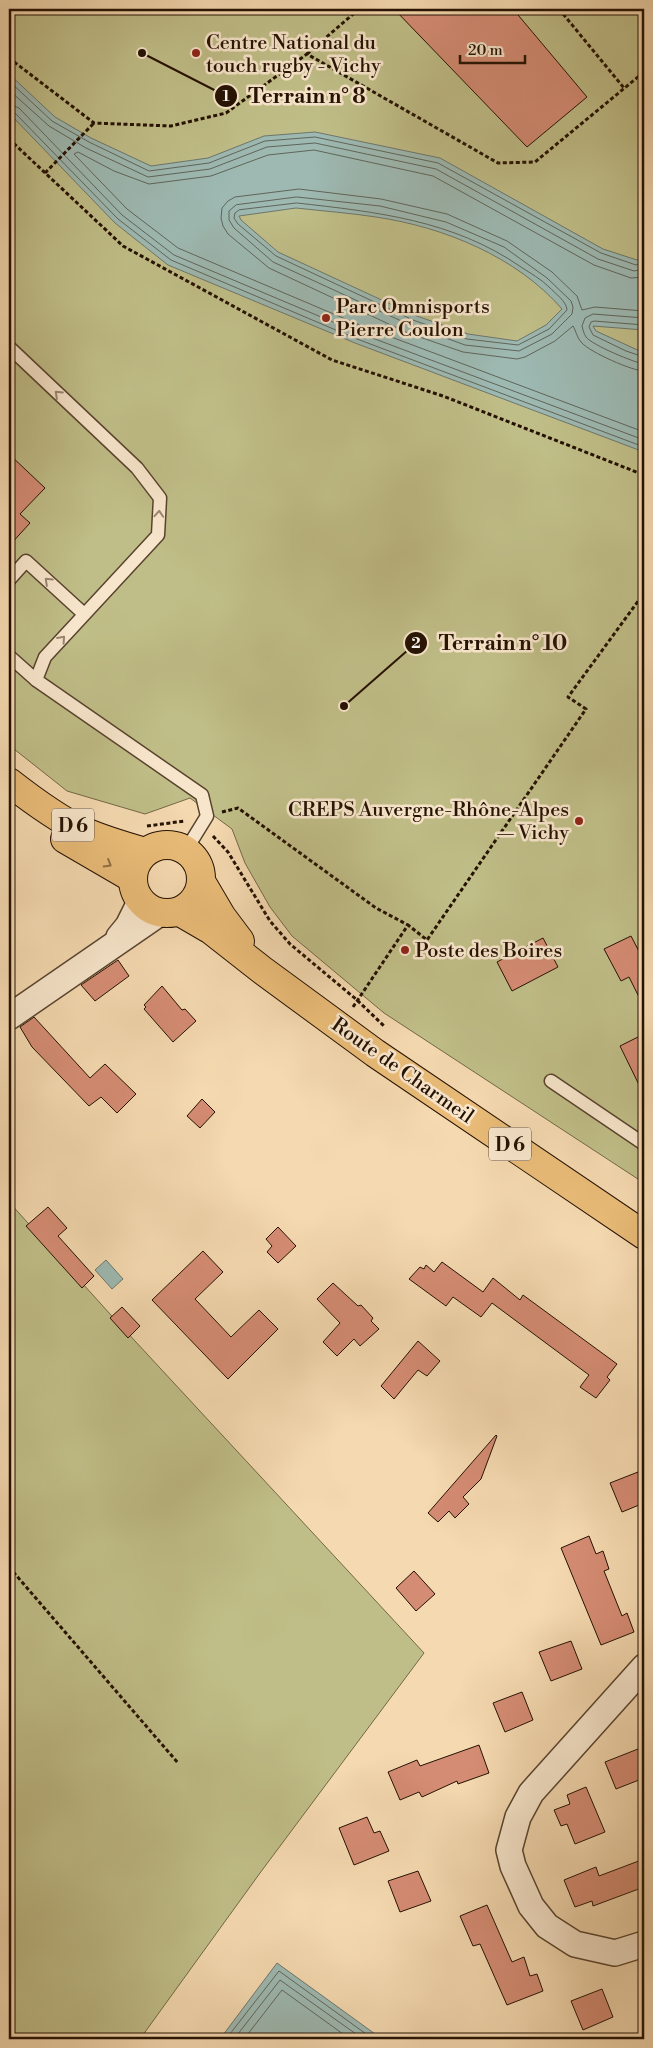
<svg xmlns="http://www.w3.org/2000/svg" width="653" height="2048" font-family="'Libre Bodoni',serif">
<rect width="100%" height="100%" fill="#f5d9b0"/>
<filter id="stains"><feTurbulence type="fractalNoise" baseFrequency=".004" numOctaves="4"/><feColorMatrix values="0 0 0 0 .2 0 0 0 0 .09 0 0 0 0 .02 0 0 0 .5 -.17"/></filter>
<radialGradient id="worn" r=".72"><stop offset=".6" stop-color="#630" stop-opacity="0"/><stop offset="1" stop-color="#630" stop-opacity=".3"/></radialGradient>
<g fill="#c0be88" stroke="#726845">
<polygon points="9,9 644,9 644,1183 384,1013 292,936 270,907 245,863 232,829 190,798 145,814 67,791 9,745"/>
<polygon points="9,1202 110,1314 424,1653 260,1873 140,2039 9,2039"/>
</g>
<g fill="#9db9b2" stroke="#6d766c" fill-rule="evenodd">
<path d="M9 74 55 117 91 138 151 166 208 158 264 136 315 132 440 158 603 249 637 260 644 256V330L593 326 596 331 644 353V452L355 343 168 265 115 223 9 113ZM296 208C323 211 350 213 376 217 444 227 517 257 562 309L546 325 517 341 468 334 414 315 278 252 241 220 239 216Z"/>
<polygon points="106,1260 123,1279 112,1289 95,1270"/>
<polygon points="277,1963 382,2039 220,2039"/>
</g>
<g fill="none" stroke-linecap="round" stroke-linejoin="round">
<g stroke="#60655a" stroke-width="1">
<polyline points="9,81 52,121 89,142 149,171 209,163 265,141 315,137 438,163 601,253 636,265 644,262"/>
<polyline points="9,90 49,126 86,148 148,177 210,169 267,147 315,143 436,169 598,259 634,271 644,269"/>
<polyline points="9,104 19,108 122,215 174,255 359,333 644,440"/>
<polyline points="9,110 14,112 118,219 171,260 357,339 644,447"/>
<polygon points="297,197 380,206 446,222 504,247 547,278 571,301 573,307 572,314 552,334 519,351 465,345 410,325 273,262 234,228 229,220 229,211 236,205"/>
<path d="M297 203C377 212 453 220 521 267 530 273 541 279 549 287 555 293 567 302 567 310L549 329 518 345 467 339 413 320 276 256 238 224 234 218 235 213 239 210Z"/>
<polyline points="644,277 631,278 594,265 433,176 314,150 268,155 211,176 149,184 114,171 78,152 74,154 127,209 178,248 362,326 644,432"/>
<path d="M644 311 595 307 582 310 577 296 552 272 507 241 447 214 381 199 299 189 235 197 228 201 222 208 221 218 223 226 228 234 269 268 408 333 463 352 517 359 525 357 555 341 573 326C576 331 577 338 582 343 590 352 632 371 644 371"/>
<path d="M644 318 593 314 585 318 582 326C583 330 584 334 586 337 592 345 635 363 644 364"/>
<polyline points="644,325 594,321 591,322 589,327 593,335 626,351 644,357"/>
<polyline points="226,2039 279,1971 373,2039"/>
<polyline points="234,2039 280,1980 363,2039"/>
<polyline points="244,2039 282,1990 350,2039"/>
</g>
</g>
<g fill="#d58c74" stroke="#241102">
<polygon points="394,9 513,9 587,97 527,147"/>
<polygon points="9,454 45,488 20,514 30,523 9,546"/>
<polygon points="631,936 644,961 644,1007 629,977 621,981 604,949"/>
<polygon points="543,938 558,967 512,991 497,962"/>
<polygon points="118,960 129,976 95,1001 81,985"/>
<polygon points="162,986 182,1010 185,1009 196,1021 173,1042 144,1009 146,1007 144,1005"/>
<polygon points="34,1017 90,1078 105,1064 136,1094 117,1113 101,1097 89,1106 32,1047 20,1027"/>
<polygon points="644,1034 644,1095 620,1046"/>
<polygon points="202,1099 215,1112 200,1128 187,1116"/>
<polygon points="48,1207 67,1228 58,1236 94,1276 82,1288 26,1226"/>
<polygon points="278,1227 296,1246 278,1263 267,1252 272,1246 266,1239"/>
<polygon points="203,1251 223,1272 195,1299 231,1337 259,1310 278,1329 228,1379 152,1300"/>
<polygon points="442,1262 483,1292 493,1278 520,1300 523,1295 617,1364 607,1377 610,1380 596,1398 580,1387 589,1375 492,1303 481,1317 453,1297 446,1306 409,1279 420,1267 424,1269 426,1265 434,1272"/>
<polygon points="333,1283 358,1306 361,1305 373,1318 371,1321 379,1329 360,1346 354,1339 337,1356 323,1342 340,1323 317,1299"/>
<polygon points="122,1307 140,1326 128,1338 110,1318"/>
<polygon points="418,1341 440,1361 427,1376 418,1370 394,1399 381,1386"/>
<polygon points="496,1435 497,1436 481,1479 463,1497 469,1504 455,1518 449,1511 438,1522 428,1513"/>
<polygon points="638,1472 644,1486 644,1503 622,1512 610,1483"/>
<polygon points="589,1536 596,1554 603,1551 609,1569 604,1571 622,1616 627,1613 634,1632 601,1645 561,1548"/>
<polygon points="414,1571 435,1594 416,1611 396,1588"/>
<polygon points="571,1641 582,1669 551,1681 539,1652"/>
<polygon points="522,1692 533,1720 505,1732 493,1703"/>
<polygon points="479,1745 489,1773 458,1784 457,1781 422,1797 419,1792 400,1800 388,1772 417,1760 420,1766"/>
<polygon points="638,1749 644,1764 644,1778 616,1789 605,1762"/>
<polygon points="586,1787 605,1832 575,1844 567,1824 561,1826 554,1810 570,1804 567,1795"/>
<polygon points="367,1817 374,1833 380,1831 389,1851 354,1865 339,1828"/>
<polygon points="644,1859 644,1887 593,1906 592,1901 575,1907 564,1880 596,1867 599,1876"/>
<polygon points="418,1871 431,1901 400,1912 388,1881"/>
<polygon points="487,1905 512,1962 524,1957 530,1976 537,1974 543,1991 507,2005 480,1944 473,1946 460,1916"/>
<polygon points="602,1989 613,2017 583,2030 571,2001"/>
</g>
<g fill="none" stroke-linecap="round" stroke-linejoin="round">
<defs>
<g id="service">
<polyline points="9,347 137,468 160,498 158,535 45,657 36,680"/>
<polyline points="9,580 26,561 84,614"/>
<polyline points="9,656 36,680 202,795 207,816 186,850"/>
<polyline points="551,1081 644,1144"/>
</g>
<g id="minor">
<polyline points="119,937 128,926 140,902"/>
<polyline points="9,1017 160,913"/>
<polyline points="644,1667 531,1793 518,1817 509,1850 513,1866 531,1906 547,1926 575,1944 615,1953 644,1944"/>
</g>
<g id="primary">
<path d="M9 782C32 800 56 818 83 831 103 840 124 846 145 852"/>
<polyline points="65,839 132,878"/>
<circle cx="167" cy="879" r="34"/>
<polyline points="202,883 222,917 240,941"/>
<polyline points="180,912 211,930 262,970 375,1053 644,1235"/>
</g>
</defs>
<use href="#service" stroke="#58432e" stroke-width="15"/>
<use href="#minor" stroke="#58432e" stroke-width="28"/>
<use href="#primary" stroke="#241102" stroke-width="30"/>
<g stroke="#241102" stroke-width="3" stroke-dasharray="4 2.5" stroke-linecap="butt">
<polyline points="559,9 624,88"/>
<polyline points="307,54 359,9"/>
<polyline points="9,58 94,123 171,126 226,113 307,54 498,163 535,162 644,72"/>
<polyline points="9,139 123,246 332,360 443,396 644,475"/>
<polyline points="45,173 94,123"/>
<polyline points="222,812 238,808 376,908 408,925"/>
<polyline points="147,826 185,821"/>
<polyline points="213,836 228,852 270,921 290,944 357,1000 384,1026"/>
<polyline points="353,1007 408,925 427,940 586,709 568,697 644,593"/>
<polyline points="9,1567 178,1763"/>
</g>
<use href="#service" stroke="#f8e6cc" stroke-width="12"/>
<use href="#minor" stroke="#f8e6cc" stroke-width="25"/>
<use href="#primary" stroke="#eabc78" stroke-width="28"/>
</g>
<defs><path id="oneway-chevron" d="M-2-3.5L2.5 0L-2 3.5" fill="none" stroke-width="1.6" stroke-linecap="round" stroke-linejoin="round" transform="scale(1.25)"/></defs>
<g stroke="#998671">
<use href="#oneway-chevron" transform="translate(58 394) rotate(-137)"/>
<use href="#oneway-chevron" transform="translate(159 514) rotate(-86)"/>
<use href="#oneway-chevron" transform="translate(48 581) rotate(-137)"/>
<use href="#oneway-chevron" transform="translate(62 639) rotate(-48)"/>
</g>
<use stroke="#916f43" href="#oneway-chevron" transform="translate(108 864) rotate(31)"/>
<g fill="#8f2418" stroke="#f8e6cc" stroke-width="2">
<circle cx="196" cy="53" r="5"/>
<circle cx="326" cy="318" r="5"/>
<circle cx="579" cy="821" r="5"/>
<circle cx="405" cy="950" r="5"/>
</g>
<g text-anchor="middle" stroke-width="5" stroke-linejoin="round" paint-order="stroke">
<g fill="#f8e6cc" stroke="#64513f" stroke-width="1">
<rect x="52" y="808.5" width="42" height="33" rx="4"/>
<rect x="489" y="1127.5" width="42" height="33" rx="4"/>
</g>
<g font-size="19" font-weight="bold" fill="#241102">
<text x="73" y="832">D 6</text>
<text x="510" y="1151">D 6</text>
</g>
<g font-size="20" fill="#241102" stroke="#f8e6cc" text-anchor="start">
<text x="206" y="49">Centre National du<tspan x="206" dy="23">touch rugby - Vichy</tspan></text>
<text x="336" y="313">Parc Omnisports<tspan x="336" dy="23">Pierre Coulon</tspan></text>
<text x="569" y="816" text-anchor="end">CREPS Auvergne-Rhône-Alpes<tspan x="569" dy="23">— Vichy</tspan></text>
<text x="415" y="957">Poste des Boires</text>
</g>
<g font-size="20" fill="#241102" stroke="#f8e6cc">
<text transform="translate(403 1070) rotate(35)" y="7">Route de Charmeil</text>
</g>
</g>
<path fill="none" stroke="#241102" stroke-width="2" d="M142 53L226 96M344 706L416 643"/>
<g fill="#241102" stroke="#f8e6cc" stroke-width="2">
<circle cx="142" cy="53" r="5"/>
<circle cx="344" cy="706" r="5"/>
<circle cx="226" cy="96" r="12"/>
<circle cx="416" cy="643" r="12"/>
</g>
<g font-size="15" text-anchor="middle" font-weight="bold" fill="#fff">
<text x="226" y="101">1</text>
<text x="416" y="648">2</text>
</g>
<g font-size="21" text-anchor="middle" font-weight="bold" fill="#241102" stroke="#f8e6cc" stroke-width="5" stroke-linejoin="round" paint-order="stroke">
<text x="307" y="103">Terrain n° 8</text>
<text x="503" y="650">Terrain n° 10</text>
</g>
<rect width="653" height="2048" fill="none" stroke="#f5d9b0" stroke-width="30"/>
<rect x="10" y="10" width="633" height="2028" fill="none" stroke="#241102" stroke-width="2.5"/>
<rect x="15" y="15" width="623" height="2018" fill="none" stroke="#241102"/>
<path d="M460 55v8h65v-8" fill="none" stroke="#241102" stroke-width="2.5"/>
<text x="468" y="55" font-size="15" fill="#241102" stroke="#f8e6cc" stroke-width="4" paint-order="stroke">20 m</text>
<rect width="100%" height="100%" filter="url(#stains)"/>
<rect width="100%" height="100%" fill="url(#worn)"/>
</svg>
